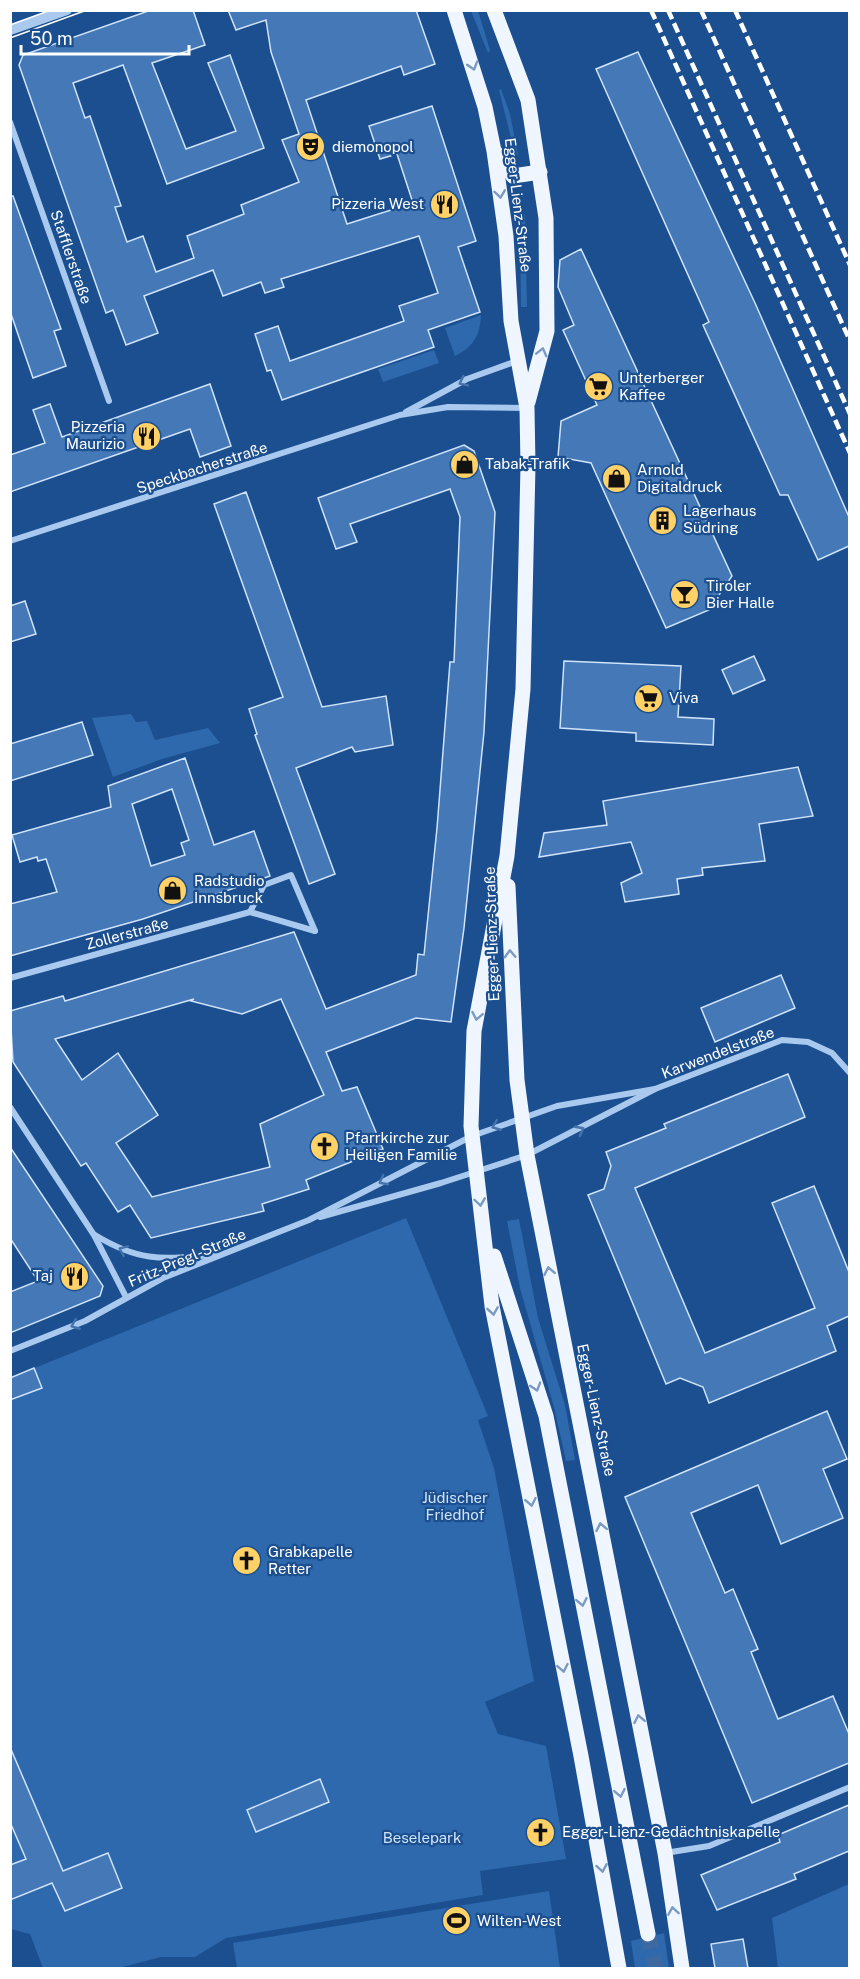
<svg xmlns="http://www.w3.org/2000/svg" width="860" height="1979" font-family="'Public Sans',sans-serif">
<rect width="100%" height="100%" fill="#1b4f8f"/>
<g fill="#2e69ad">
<polygon points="471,11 478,11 490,50 488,53"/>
<polygon points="501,89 510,114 518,155 515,154 499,90"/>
<polygon points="525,214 527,307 521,307 520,224 521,217"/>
<path d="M481 315C480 336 473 347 455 356L445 328Z"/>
<polygon points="434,350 439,363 383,382 378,369"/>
<polygon points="131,714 136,722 147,721 155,740 208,728 220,743 162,759 113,777 92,718"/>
<polygon points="406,1218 488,1416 478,1420 494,1468 534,1681 485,1702 498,1734 546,1746 566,1859 480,1871 483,1895 226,1938 195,1957 161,1957 119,1968 43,1968 30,1934 11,1929 10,1378"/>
<polygon points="519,1219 538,1318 565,1405 575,1460 566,1461 554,1407 520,1288 507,1221"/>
<polygon points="849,1884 849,1968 778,1968 772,1918"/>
<polygon points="549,1891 560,1968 237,1968 233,1943"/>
<polygon points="664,1933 669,1968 635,1968 631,1941"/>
</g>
<g fill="#4478b7" stroke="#cfe3fa" stroke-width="1.5" fill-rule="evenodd">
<polygon points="151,10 193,10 205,45 152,63 186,149 236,131 208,63 230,55 264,148 167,184 123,65 73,83 85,118 90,116 121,206 115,207 127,242 143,236 156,272 194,258 187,236 244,214 241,205 299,182 282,140 299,134 271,52 266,20 236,30 228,10 416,10 435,64 404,75 401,66 306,100 347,224 413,203 397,154 380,159 369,126 432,106 476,241 458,247 480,312 428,330 434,347 282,400 271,370 267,371 255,334 278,326 290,361 404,321 399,306 438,293 419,236 281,279 284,287 265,293 261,282 223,296 213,270 144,296 158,333 126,345 113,310 106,313 19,65 23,55"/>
<polygon points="638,52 755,303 849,517 849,546 818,560 788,495 780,495 703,325 709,322 596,69"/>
<polygon points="13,196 61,329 54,331 66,366 33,378 10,311 10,197"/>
<polygon points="581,249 732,576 709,610 666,628 591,463 558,457 561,421 597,405 563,330 574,325 558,287 560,260"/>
<polygon points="210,384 231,446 200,457 190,429 10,492 10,455 45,443 33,410 50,404 62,437"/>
<path d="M464 445 474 451 495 512 484 732 464 928 451 1022 416 1018 326 1052 342 1091 357 1087 383 1149 306 1180 309 1189 262 1204 264 1211 151 1238 130 1205 118 1212 86 1163 81 1166 13 1062 10 1011 63 996 65 1001 294 932 326 1009 416 975 418 954 424 955 437 828 450 662H454L460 517 450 489 350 524 357 542 336 549 318 498ZM194 999 191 1001 242 1014 281 999 324 1095 260 1124 270 1167 152 1197 116 1143 158 1115 118 1053 82 1080 55 1039Z"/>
<polygon points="246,492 322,707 386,696 393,745 355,752 352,747 296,768 335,874 309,884 255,735 257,734 249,709 283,697 214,504"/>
<polygon points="25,601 36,634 10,642 10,606"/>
<polygon points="754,656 765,680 733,694 722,670"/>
<polygon points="564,661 681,666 678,717 714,719 713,745 636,741 636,733 560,728"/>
<polygon points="82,722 93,755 10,781 10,744"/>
<path d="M185 758 214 845 254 831 270 876 143 919 10 956V904L57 892 46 859 38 861 37 857 20 862 12 835 111 807 108 786ZM172 789 189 840 181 843 185 855 151 866 132 804Z"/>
<polygon points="798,767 813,816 759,824 765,861 702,868 703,875 677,879 679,894 625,902 621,883 642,873 631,842 539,857 544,833 607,825 603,801"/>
<polygon points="781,975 795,1008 715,1042 701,1008"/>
<polygon points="788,1074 805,1117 635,1188 705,1353 815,1308 772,1203 814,1186 849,1272 849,1316 827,1326 836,1351 709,1403 703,1387 680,1378 666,1384 588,1195 604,1189 611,1166 606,1152 666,1128 664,1124"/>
<polygon points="10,1147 103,1286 100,1296 10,1333 10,1292 38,1281 10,1238"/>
<polygon points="34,1368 42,1388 10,1400 10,1378"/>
<polygon points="827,1411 847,1459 823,1469 843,1518 781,1544 758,1485 691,1513 725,1593 733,1589 758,1649 751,1652 778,1719 833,1696 849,1734 849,1763 752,1803 625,1497"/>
<polygon points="10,1747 63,1871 108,1853 122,1888 65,1911 52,1883 10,1900 10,1865 26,1859 10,1822"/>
<polygon points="320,1779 329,1802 256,1832 247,1810"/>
<polygon points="849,1805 849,1851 794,1874 796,1879 717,1910 701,1875 780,1842 778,1835"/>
<polygon points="743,1939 748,1968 715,1968 711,1944"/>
</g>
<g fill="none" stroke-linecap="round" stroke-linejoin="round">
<polyline stroke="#3d69a0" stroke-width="15" stroke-dasharray="15 8" stroke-linecap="butt" points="648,1934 656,1968"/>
<g stroke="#a9c9ee" stroke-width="6">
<polyline points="10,122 109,401"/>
<polyline points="406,412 467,379 517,361"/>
<polyline points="10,541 400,415 448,407 527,408"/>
<polyline points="250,912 264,885 291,875 315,931"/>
<polyline points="10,978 250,912 315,931"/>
<polyline points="10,1107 94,1235 126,1297"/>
<polyline points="320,1217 441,1183 527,1155 655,1089 782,1040 808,1042 832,1053 850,1073"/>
<path d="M95 1235C141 1263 163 1259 214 1255"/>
<polyline points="10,1351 85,1321 163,1278 309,1220 472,1136 557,1106 655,1089"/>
<polyline points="665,1853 709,1846 850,1787"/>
</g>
<polyline stroke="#a9c9ee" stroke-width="10" points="10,30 67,10"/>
<g stroke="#f0f6ff" stroke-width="15">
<polyline points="454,10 485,107 494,151 506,236 511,321 527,408 528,466 523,689 507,856 474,1031 471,1126 492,1306 581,1756 619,1968"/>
<polyline points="494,10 528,100 546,218 547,331 528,402"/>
<polyline points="496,153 513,176 540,172"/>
<polyline points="508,886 517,1080 527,1155 665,1853 682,1968"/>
<polyline points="494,1256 546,1416 648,1934"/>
</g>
<g stroke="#fff" stroke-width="1.5">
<polyline points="10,25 51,10"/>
<polyline points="10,38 87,10"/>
</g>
<g stroke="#fff" stroke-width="4.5" stroke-dasharray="10 4.5" stroke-linecap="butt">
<polyline points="651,10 850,453"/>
<polyline points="668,10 850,414"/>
<polyline points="701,10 850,341"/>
<polyline points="735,10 850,265"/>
</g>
</g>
<defs><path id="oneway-chevron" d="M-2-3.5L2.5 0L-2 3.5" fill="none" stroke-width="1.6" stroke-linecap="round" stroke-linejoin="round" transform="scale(1.5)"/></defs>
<g stroke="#7b9ac1">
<use href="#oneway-chevron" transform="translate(473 66) rotate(73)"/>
<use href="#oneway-chevron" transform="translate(500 194) rotate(82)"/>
<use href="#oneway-chevron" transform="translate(542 352) rotate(-76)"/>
<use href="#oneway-chevron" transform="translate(510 954) rotate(-92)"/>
<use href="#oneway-chevron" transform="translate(477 1016) rotate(101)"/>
<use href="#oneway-chevron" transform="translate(480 1202) rotate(82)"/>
<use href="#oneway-chevron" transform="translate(549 1271) rotate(-101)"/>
<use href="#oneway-chevron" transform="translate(493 1311) rotate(81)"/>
<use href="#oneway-chevron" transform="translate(536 1387) rotate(73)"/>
<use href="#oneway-chevron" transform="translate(531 1502) rotate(79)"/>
<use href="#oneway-chevron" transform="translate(601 1527) rotate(-101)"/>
<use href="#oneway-chevron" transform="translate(582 1602) rotate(79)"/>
<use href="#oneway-chevron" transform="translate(563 1668) rotate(79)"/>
<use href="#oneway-chevron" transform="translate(639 1719) rotate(-101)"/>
<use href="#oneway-chevron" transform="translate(620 1793) rotate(79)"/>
<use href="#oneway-chevron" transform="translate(602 1868) rotate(80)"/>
<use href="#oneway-chevron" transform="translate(673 1911) rotate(-99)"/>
</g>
<g stroke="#4674ac">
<use href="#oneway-chevron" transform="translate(463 382) rotate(154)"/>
<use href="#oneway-chevron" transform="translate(496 1126) rotate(158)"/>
<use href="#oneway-chevron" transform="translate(580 1130) rotate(-28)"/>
<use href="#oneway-chevron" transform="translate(383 1181) rotate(152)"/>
<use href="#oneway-chevron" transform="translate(123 1250) rotate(-157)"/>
<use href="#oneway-chevron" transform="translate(75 1325) rotate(158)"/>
</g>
<defs>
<symbol id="theatre-disc" viewBox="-11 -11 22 22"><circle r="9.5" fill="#ffd166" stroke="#1b4f8f"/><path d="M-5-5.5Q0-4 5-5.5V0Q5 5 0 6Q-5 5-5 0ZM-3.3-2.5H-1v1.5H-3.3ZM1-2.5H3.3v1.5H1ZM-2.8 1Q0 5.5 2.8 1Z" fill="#111"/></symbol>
<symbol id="restaurant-disc" viewBox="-11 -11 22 22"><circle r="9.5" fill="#ffd166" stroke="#1b4f8f"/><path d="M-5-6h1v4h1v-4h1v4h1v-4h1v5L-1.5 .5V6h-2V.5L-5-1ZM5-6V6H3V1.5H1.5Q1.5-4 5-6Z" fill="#111"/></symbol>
<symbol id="supermarket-disc" viewBox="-11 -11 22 22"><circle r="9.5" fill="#ffd166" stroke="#1b4f8f"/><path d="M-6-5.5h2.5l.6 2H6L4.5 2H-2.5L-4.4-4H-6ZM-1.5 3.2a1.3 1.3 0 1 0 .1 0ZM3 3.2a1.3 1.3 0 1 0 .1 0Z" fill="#111"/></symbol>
<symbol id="shop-disc" viewBox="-11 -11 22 22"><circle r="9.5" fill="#ffd166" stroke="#1b4f8f"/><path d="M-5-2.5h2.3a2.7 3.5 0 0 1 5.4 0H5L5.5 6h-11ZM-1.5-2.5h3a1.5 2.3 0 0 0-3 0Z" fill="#111"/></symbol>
<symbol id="building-disc" viewBox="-11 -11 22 22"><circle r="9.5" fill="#ffd166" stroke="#1b4f8f"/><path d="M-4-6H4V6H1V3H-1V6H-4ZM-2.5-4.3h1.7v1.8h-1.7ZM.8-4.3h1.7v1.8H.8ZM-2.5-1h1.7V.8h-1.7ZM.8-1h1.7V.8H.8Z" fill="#111"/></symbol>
<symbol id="bar-disc" viewBox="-11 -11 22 22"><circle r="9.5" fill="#ffd166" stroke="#1b4f8f"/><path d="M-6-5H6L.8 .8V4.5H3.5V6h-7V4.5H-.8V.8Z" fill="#111"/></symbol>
<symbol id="church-disc" viewBox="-11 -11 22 22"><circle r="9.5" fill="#ffd166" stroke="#1b4f8f"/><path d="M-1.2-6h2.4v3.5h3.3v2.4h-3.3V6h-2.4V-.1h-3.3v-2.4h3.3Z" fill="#111"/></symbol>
<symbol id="stadium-disc" viewBox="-11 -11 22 22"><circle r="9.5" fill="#ffd166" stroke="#1b4f8f"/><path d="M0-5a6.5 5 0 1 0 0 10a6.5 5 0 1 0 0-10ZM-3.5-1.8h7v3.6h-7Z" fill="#111"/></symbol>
</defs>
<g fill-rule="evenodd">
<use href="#theatre-disc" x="294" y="130" width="33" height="33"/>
<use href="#restaurant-disc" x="428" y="188" width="33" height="33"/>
<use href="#supermarket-disc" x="582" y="370" width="33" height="33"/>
<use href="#restaurant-disc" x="130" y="420" width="33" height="33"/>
<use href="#shop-disc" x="448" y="448" width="33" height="33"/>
<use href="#shop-disc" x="600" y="462" width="33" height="33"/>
<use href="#building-disc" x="646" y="504" width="33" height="33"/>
<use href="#bar-disc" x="668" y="578" width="33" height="33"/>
<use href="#supermarket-disc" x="632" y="682" width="33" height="33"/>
<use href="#shop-disc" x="156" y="874" width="33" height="33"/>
<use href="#church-disc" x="308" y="1130" width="33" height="33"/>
<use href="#restaurant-disc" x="58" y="1260" width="33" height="33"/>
<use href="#church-disc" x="230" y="1544" width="33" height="33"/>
<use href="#church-disc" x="524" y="1816" width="33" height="33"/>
<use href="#stadium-disc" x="440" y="1904" width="33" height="33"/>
</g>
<g text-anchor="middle" stroke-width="4.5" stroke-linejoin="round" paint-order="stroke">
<g font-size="15" fill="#fff" stroke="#1b4f8f" text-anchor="start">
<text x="332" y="152">diemonopol</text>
<text x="424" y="209" text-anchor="end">Pizzeria West</text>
<text x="619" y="383">Unterberger<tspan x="619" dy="17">Kaffee</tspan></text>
<text x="125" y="432" text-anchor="end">Pizzeria<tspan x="125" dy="17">Maurizio</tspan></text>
<text x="485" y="469">Tabak-Trafik</text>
<text x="637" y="475">Arnold<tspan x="637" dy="17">Digitaldruck</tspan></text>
<text x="683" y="516">Lagerhaus<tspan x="683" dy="17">Südring</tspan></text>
<text x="706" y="591">Tiroler<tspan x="706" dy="17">Bier Halle</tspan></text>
<text x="669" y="703">Viva</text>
<text x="194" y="886">Radstudio<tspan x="194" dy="17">Innsbruck</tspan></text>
<text x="345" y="1143">Pfarrkirche zur<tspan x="345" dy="17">Heiligen Familie</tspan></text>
<text x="53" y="1281" text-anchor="end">Taj</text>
<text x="268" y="1557">Grabkapelle<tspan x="268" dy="17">Retter</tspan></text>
<text x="562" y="1837">Egger-Lienz-Gedächtniskapelle</text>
<text x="477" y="1926">Wilten-West</text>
</g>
<g font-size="15" fill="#fff" stroke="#1b4f8f">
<text transform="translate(518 205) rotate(83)" y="5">Egger-Lienz-Straße</text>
<text transform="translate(71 257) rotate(71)" y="5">Stafflerstraße</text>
<text transform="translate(202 468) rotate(-18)" y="5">Speckbacherstraße</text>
<text transform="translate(127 934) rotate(-15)" y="5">Zollerstraße</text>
<text transform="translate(492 934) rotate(-92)" y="5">Egger-Lienz-Straße</text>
<text transform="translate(718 1053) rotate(-21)" y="5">Karwendelstraße</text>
<text transform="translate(187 1258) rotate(-23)" y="5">Fritz-Pregl-Straße</text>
<text transform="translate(596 1410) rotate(78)" y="5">Egger-Lienz-Straße</text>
</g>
<g font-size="15" fill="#cfe3fa" stroke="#1b4f8f">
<text x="455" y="1503">Jüdischer<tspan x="455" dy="17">Friedhof</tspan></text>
<text x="422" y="1843">Beselepark</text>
</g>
</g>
<rect width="860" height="1979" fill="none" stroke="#ffffff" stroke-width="24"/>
<path d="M21 45v9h168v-9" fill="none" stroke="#ffffff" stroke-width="3"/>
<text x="30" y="45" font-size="18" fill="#ffffff" stroke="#1b4f8f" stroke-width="4.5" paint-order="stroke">50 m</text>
</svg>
